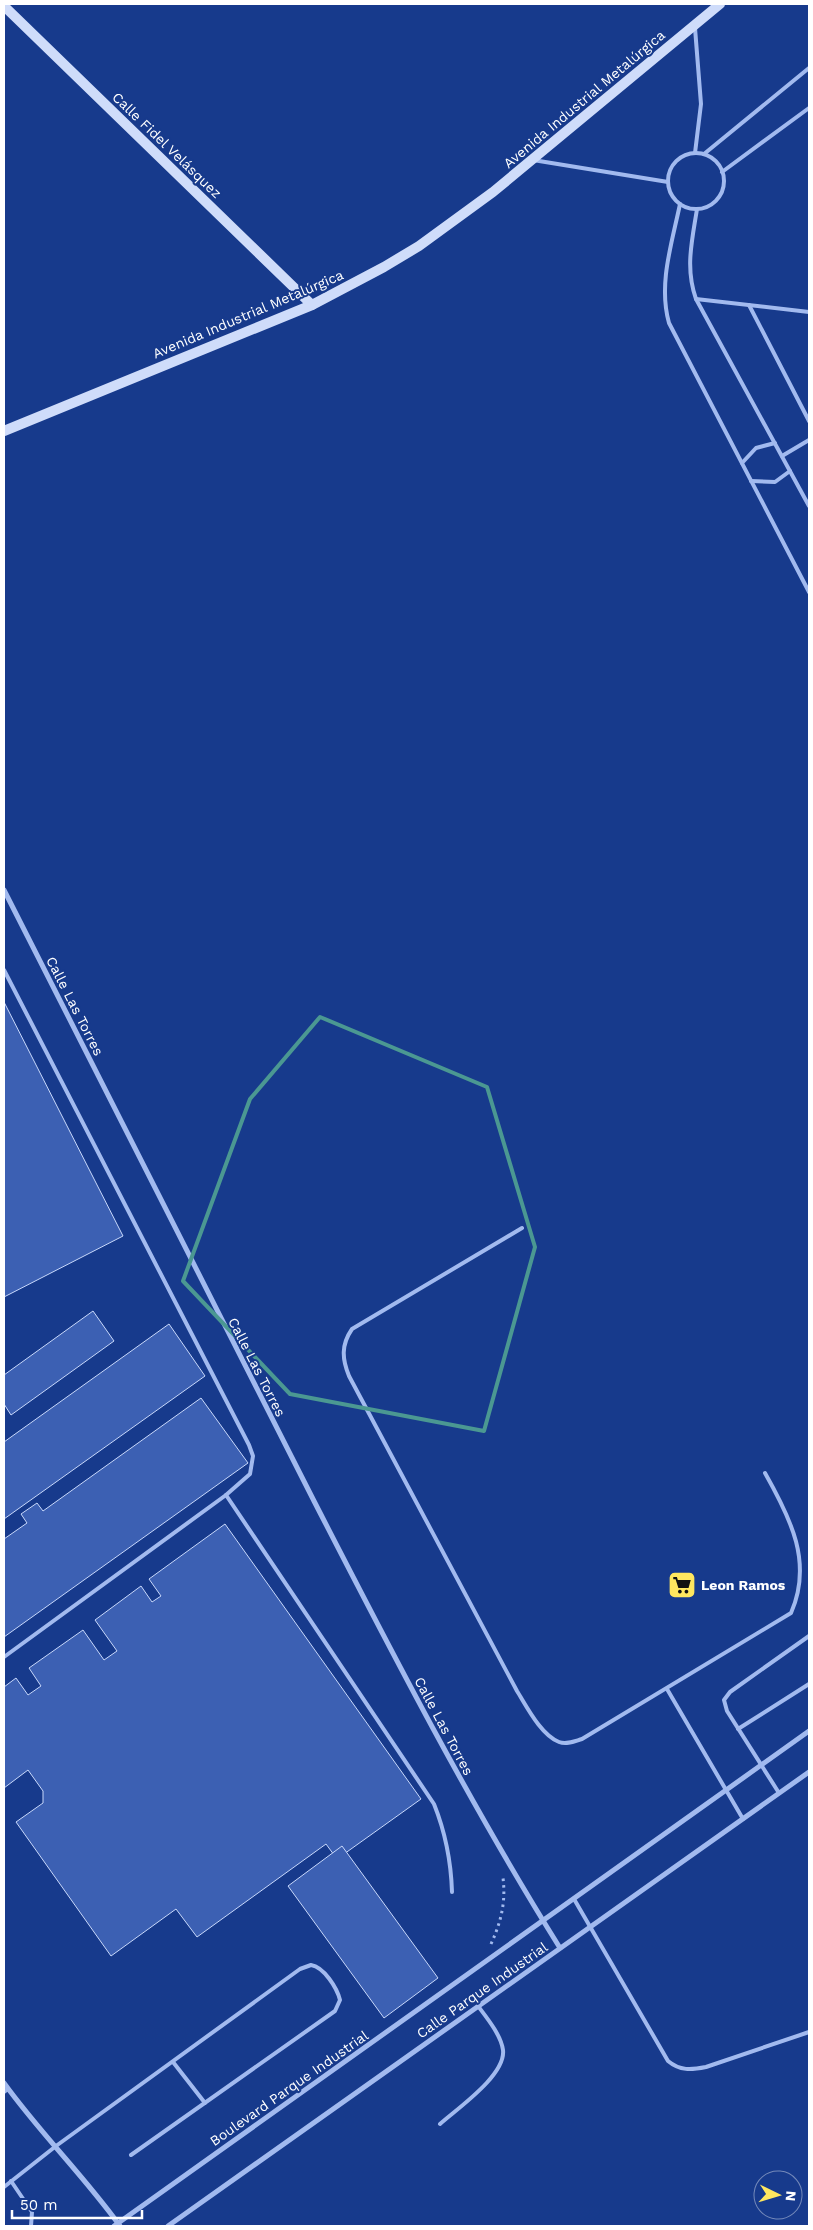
<svg xmlns="http://www.w3.org/2000/svg" width="813" height="2230" font-family="'Work Sans',sans-serif">
<rect width="100%" height="100%" fill="#173a8c"/>
<g fill="#3c60b3" stroke="#c8d8fb">
<polygon points="4,1002 123,1236 4,1297"/>
<polygon points="93,1311 114,1341 11,1415 4,1404 4,1375"/>
<polygon points="169,1324 205,1376 4,1519 4,1442"/>
<polygon points="201,1398 248,1463 4,1637 4,1539 27,1523 21,1514 37,1503 43,1511"/>
<polygon points="225,1524 421,1799 337,1859 326,1844 197,1937 176,1909 111,1956 16,1822 43,1803 43,1791 28,1770 4,1788 4,1687 16,1678 28,1695 41,1686 29,1668 83,1630 104,1660 117,1651 95,1620 141,1586 152,1602 161,1596 149,1579"/>
<polygon points="342,1846 438,1978 384,2018 288,1886"/>
</g>
<g fill="none" stroke-linecap="round" stroke-linejoin="round">
<path stroke="#a2baef" stroke-width="3" stroke-dasharray="2.5 4" stroke-linecap="butt" d="M491 1944C501 1922 506 1902 503 1878"/>
<g stroke="#a2baef" stroke-width="4">
<polyline points="695,28 701,104 695,153"/>
<circle cx="696" cy="181" r="28"/>
<polyline points="704,154 809,68"/>
<polyline points="533,160 668,182"/>
<polyline points="722,172 809,108"/>
<path d="M680 204C672 243 658 284 669 323L809 592"/>
<path d="M697 209C692 241 685 268 696 299L809 506"/>
<polyline points="696,299 809,312"/>
<polyline points="749,305 809,421"/>
<polyline points="782,456 809,440"/>
<polyline points="742,463 756,448 775,443"/>
<polyline points="751,481 775,482 790,471"/>
<polyline points="4,970 249,1445 253,1456 250,1474 226,1495 4,1657"/>
<path d="M522 1228 352 1329C341 1345 342 1359 349 1376L517 1691C527 1707 541 1735 559 1742 567 1745 575 1741 582 1739L791 1613C813 1563 791 1519 765 1473"/>
<path d="M226 1495 434 1804C446 1834 451 1860 452 1892"/>
<polyline points="667,1689 743,1819"/>
<polyline points="738,1729 809,1684"/>
<polyline points="779,1793 727,1711 724,1700 730,1692 809,1636"/>
<path d="M574 1899 668 2061C680 2071 691 2070 706 2067L809 2032"/>
<polyline points="173,2062 205,2103"/>
<polyline points="4,2092 8,2089"/>
<path d="M440 2124C458 2108 506 2075 503 2050 501 2035 487 2018 478 2006"/>
<polyline points="11,2181 32,2212 31,2226"/>
<path d="M4 2187 56 2146 300 1969 311 1965C324 1967 337 1988 340 2000L335 2011 131 2155"/>
</g>
<g stroke="#a2baef" stroke-width="5">
<path d="M4 890C106 1094 209 1298 314 1501 392 1653 470 1804 560 1948"/>
<path d="M4 2083C40 2133 84 2176 120 2226"/>
<polyline points="114,2226 809,1731"/>
<polyline points="168,2226 809,1772"/>
</g>
<g stroke="#cfdcfa" stroke-width="10">
<polyline points="4,6 312,305"/>
<polyline points="4,431 312,305 384,267 419,246 493,192 720,4"/>
</g>
</g>
<path fill="none" stroke="#4b9892" stroke-width="4" stroke-linejoin="round" d="M320 1017 487 1087 535 1247 484 1431 290 1394 183 1281 250 1099Z"/>
<defs>
<symbol id="supermarket-square" viewBox="-11 -11 22 22"><rect x="-9" y="-9" width="18" height="18" rx="4" fill="#ffe75f" stroke="#173a8c"/><path d="M-6-5.5h2.5l.6 2H6L4.5 2H-2.5L-4.4-4H-6ZM-1.5 3.2a1.3 1.3 0 1 0 .1 0ZM3 3.2a1.3 1.3 0 1 0 .1 0Z" fill="#111"/></symbol>
</defs>
<g fill-rule="evenodd">
<use href="#supermarket-square" x="666" y="1569" width="32" height="32"/>
</g>
<g text-anchor="middle" stroke-width="4" stroke-linejoin="round" paint-order="stroke">
<g font-size="14" fill="#fff" stroke="#173a8c">
<text transform="translate(584 99) rotate(-40)" y="5">Avenida Industrial Metalúrgica</text>
<text transform="translate(167 145) rotate(44)" y="5">Calle Fidel Velásquez</text>
<text transform="translate(248 314) rotate(-23)" y="5">Avenida Industrial Metalúrgica</text>
<text transform="translate(75 1006) rotate(63)" y="5">Calle Las Torres</text>
<text transform="translate(257 1367) rotate(63)" y="5">Calle Las Torres</text>
<text transform="translate(444 1726) rotate(62)" y="5">Calle Las Torres</text>
<text transform="translate(482 1990) rotate(-35)" y="5">Calle Parque Industrial</text>
<text transform="translate(289 2088) rotate(-35)" y="5">Boulevard Parque Industrial</text>
</g>
<g font-size="14" font-weight="bold" fill="#fff" stroke="#173a8c" text-anchor="start">
<text x="701" y="1590">Leon Ramos</text>
</g>
</g>
<rect width="813" height="2230" fill="none" stroke="#ffffff" stroke-width="10"/>
<g transform="translate(778 2195) rotate(95)"><circle r="24" fill="#173a8c" stroke="#7489ba"/>
<path d="M0-4L9 19L0 12L-9 19Z" fill="#ffe75f"/>
<text y="-8" font-size="14" font-weight="bold" text-anchor="middle" fill="#ffffff">N</text>
</g>
<path d="M12 2210v8h130v-8" fill="none" stroke="#ffffff" stroke-width="2.5"/>
<text x="20" y="2210" font-size="15" fill="#ffffff" stroke="#173a8c" stroke-width="4" paint-order="stroke">50 m</text>
</svg>
